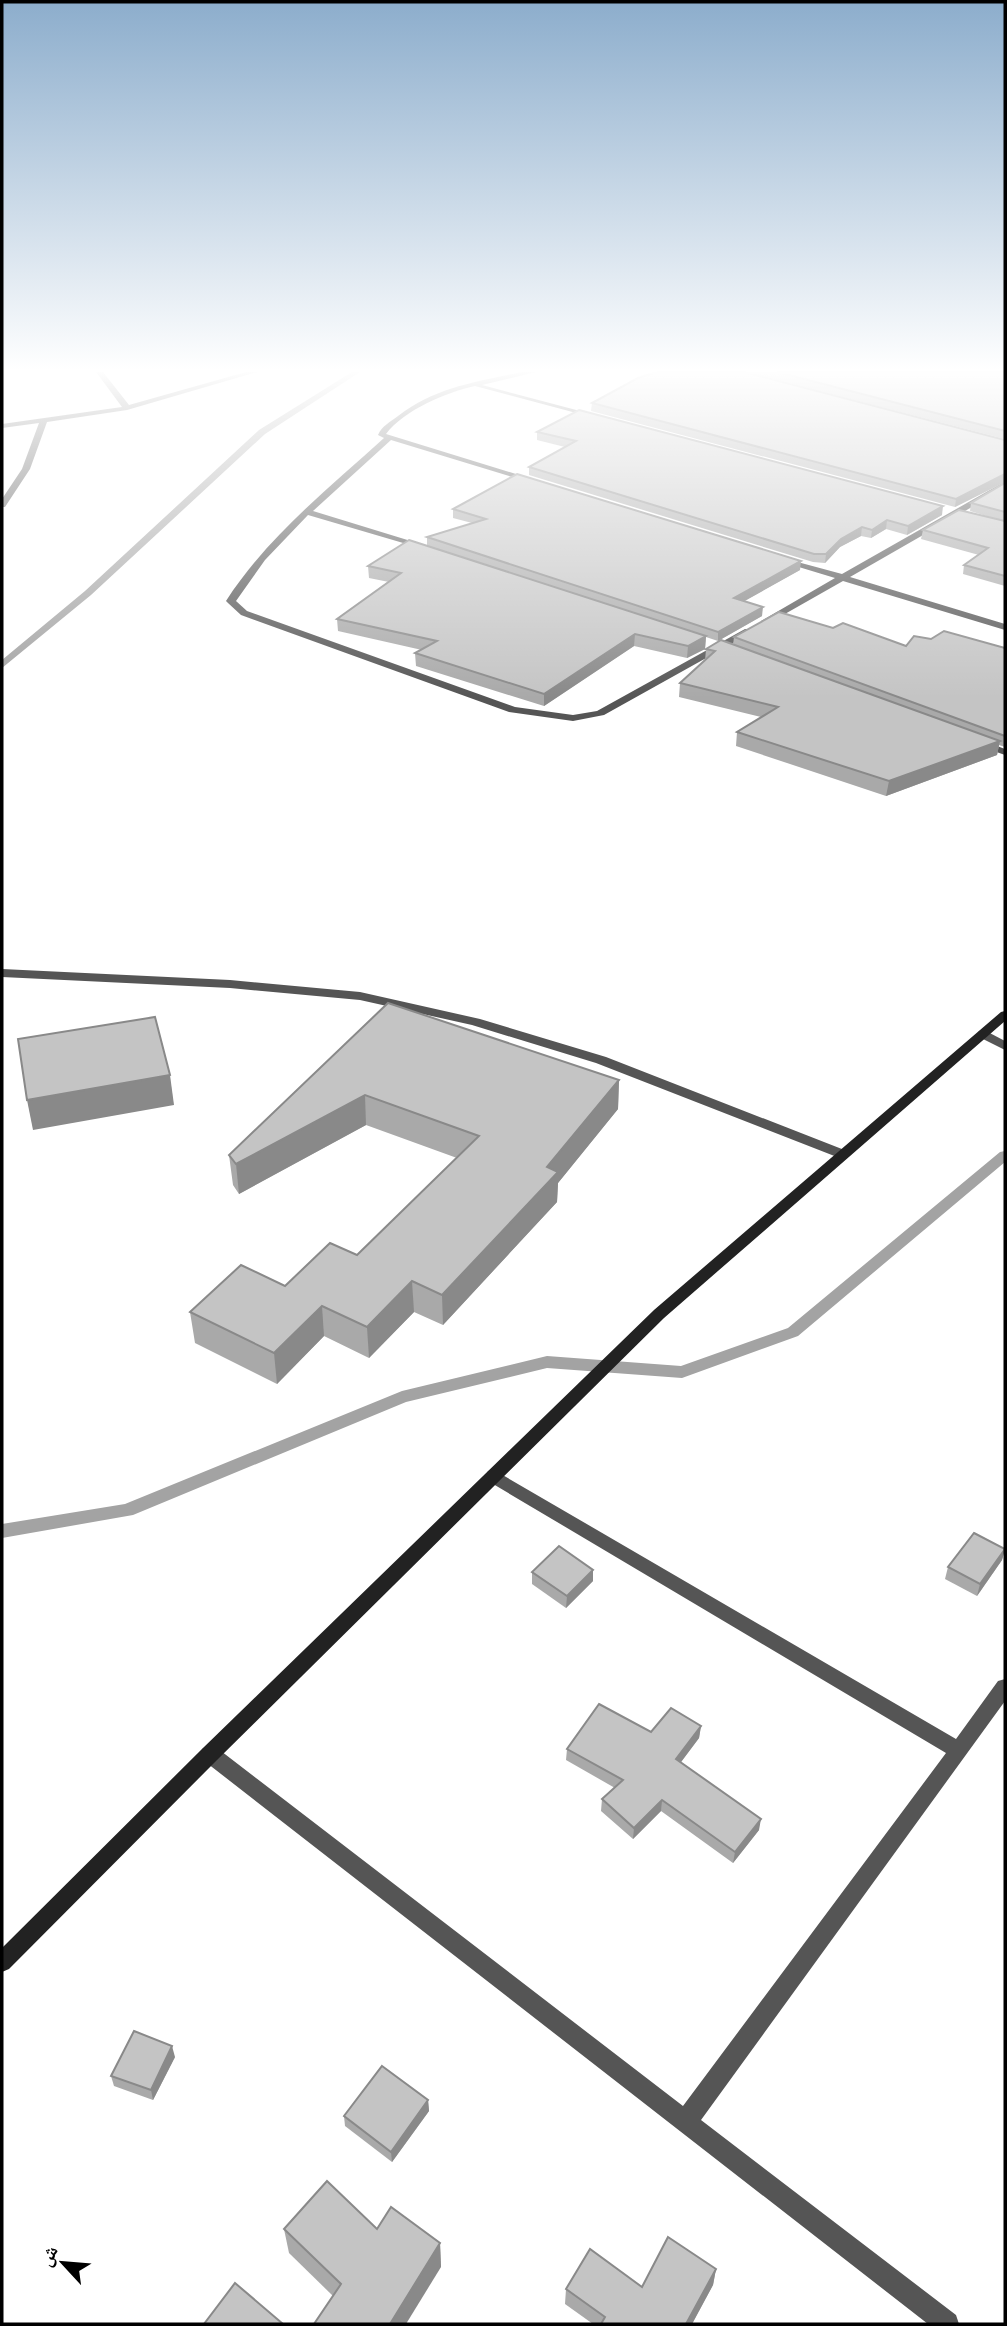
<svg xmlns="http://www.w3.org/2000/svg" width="1007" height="2326" font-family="Overpass,'Noto Naskh Arabic',sans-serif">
<rect width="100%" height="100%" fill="#fff"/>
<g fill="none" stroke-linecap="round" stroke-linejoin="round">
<g fill="#a3a3a3" fill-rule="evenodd">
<polygon points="352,372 360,372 265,434 91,595 2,668 2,660 85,591 259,430"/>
<polygon points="1005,1151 1005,1162 798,1336 682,1378 547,1368 406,1402 133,1515 2,1538 2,1524 125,1504 402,1391 547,1356 681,1366 788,1328 1000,1152"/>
</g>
<g fill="#555" fill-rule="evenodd">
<polygon points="96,372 103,372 129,405 246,372 257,372 127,410 47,422 30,469 5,507 2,507 2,499 22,469 39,423 2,428 2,424 122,407"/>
<path d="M522 372H536L482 385 599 416 595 418 475 386C447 392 404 410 386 434L532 479V483L391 440 313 511 427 546V550L308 515 265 560 236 601 247 611 515 707 573 715 597 711 745 629H751V633L604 715 573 721 509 712 241 615 228 603 226 601C268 536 328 489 384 438L378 435C382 426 390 422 398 416 436 387 476 382 522 372Z"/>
<polygon points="1002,483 1005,483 1005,488 850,577 1005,624 1005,630 843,581 769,623 761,621 835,578 779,561 779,557 842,574"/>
<polygon points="981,740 1005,749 1005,755 977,745 976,743"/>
<polygon points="2,969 230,980 360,992 480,1019 606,1057 847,1151 849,1154 847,1157 837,1157 596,1063 472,1025 360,1000 230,988 2,977"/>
<polygon points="984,1030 1005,1041 1005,1050 979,1037 978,1034 979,1031"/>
<polygon points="494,1470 956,1739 998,1681 1005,1679 1005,1701 701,2120 956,2315 959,2324 928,2324 203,1760 200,1754 203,1748 210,1746 217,1748 683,2106 946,1753 488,1481 486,1476 488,1471"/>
</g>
<polygon fill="#222" fill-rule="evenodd" points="1005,1011 1005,1021 664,1318 217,1760 9,1969 2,1972 2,1948 203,1748 654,1310 1001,1012"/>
</g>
<g fill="#a9a9a9">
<polygon points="746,372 1005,372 1005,439"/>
<polygon points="592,403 1005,440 1005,482 955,507 591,411"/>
<polygon points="537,432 942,515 907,535 886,529 871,538 861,536 840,547 825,563 813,562 529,475 529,467 565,447 537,440"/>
<polygon points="1005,483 1005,586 963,574 964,565 979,555 921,539 923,530 993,518 970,511 971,503"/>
<polygon points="453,509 800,570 744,601 762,616 718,641 706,637 705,649 687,658 634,646 544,706 416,666 415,653 422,650 338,631 337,619 389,582 369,578 368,566 427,546 427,537 472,523 453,518"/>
<polygon points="833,628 906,646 931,639 1005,648 1005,747 999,745 997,755 886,796 736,746 737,732 761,717 679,697 680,683 705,661 706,649 733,645 734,637"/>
<polygon points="388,1003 619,1080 618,1109 558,1183 557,1202 443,1325 414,1312 369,1358 324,1336 277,1384 195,1343 190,1312 285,1286 357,1255 457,1158 366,1125 239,1194 233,1185 229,1155"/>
<polygon points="1005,1549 1002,1560 977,1596 945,1579 948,1567"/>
<polygon points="532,1572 593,1581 566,1608 532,1584"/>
<polygon points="701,1726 699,1738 681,1762 759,1830 733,1863 661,1811 633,1839 601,1811 602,1799 615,1788 566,1760 567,1749 651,1732"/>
<polygon points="175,2057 153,2100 114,2086 111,2076"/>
<polygon points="428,2100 429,2111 392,2162 345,2126 344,2116"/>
<polygon points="284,2229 377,2229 440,2243 441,2267 333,2296 289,2253"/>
<polygon points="716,2269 713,2285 692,2324 593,2324 565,2304 566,2289 642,2287"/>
</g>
<g fill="#898989">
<polygon points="1005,474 1005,482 955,507 956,499"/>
<polygon points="943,506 942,515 907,535 908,526"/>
<polygon points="887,520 886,529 871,538 872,530"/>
<polygon points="862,527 861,536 840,547 825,563 826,554 841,539"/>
<polygon points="801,561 800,570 734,607 734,598"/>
<polygon points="763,607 762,616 718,641 718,632"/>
<polygon points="635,634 634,646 544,706 544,694"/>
<polygon points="706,636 705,649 687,658 688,646"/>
<polygon points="1000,741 997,755 886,796 889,781"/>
<polygon points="170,1075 174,1105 33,1130 27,1100"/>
<polygon points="619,1080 618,1109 558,1183 557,1202 443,1325 442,1295"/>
<polygon points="365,1095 366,1125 239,1194 236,1164"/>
<polygon points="412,1281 414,1312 369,1358 367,1327"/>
<polygon points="322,1306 324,1336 277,1384 274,1353"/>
<polygon points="1005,1549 1002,1560 977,1596 980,1584"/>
<polygon points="593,1570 593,1581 566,1608 567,1596"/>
<polygon points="701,1726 699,1738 675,1770 676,1759"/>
<polygon points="662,1800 661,1811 633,1839 634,1828"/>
<polygon points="761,1819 759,1830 733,1863 735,1852"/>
<polygon points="172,2046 175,2057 153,2100 151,2090"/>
<polygon points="428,2100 429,2111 392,2162 391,2152"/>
<polygon points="440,2243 441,2267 406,2324 390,2324"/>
<polygon points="716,2269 713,2285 692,2324 686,2324"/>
</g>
<g fill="#c4c4c4" stroke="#898989" stroke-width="2">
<polygon points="657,372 744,372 1005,440 1005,474 956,499 592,403 638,378"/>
<polygon points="777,372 1005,372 1005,431"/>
<polygon points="579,410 943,506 908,526 887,520 872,530 862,527 841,539 826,554 814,554 529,467 576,441 537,432"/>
<polygon points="517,474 801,561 734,598 763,607 718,632 427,537 486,519 453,509"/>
<polygon points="1005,483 1005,512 971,503"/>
<polygon points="959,510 1005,521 1005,576 964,565 988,548 923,530"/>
<polygon points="409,540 706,636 688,646 635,634 544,694 415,653 437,641 337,619 401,573 368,566"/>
<polygon points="779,612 833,628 843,623 906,646 914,636 931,639 944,631 1005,648 1005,736 734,637"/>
<polygon points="721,640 1000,741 889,781 737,732 778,707 680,683 715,651 706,649"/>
<polygon points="388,1003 619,1080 547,1167 558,1172 442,1295 412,1281 367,1327 322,1306 274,1353 190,1312 241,1265 285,1286 330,1243 357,1255 479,1136 365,1095 236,1164 229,1155"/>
<polygon points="155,1017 170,1075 27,1100 18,1039"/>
<polygon points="974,1533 1005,1549 980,1584 948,1567"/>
<polygon points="559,1546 593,1570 567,1596 532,1572"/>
<polygon points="599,1704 651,1732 671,1708 701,1726 676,1759 761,1819 735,1852 662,1800 634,1828 602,1799 623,1780 567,1749"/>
<polygon points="134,2031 172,2046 151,2090 111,2076"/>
<polygon points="382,2066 428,2100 391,2152 344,2116"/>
<polygon points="327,2181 377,2229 391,2207 440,2243 390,2324 314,2324 341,2284 284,2229"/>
<polygon points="668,2237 716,2269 686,2324 601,2324 605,2317 566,2289 590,2249 642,2287"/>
<polygon points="235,2283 283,2324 204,2324"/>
</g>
<linearGradient id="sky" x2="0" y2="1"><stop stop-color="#8cadcc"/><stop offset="0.53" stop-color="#fff"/><stop offset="1" stop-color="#fff" stop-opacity="0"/></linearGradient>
<rect width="1007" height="698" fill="url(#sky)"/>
<rect width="1007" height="2326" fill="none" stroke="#000000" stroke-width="7"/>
<g transform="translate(63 2263) rotate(296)" stroke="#ffffff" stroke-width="5" paint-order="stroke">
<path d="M0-5L12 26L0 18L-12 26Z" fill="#000000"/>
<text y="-10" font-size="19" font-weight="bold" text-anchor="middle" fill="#000000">ش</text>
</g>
</svg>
